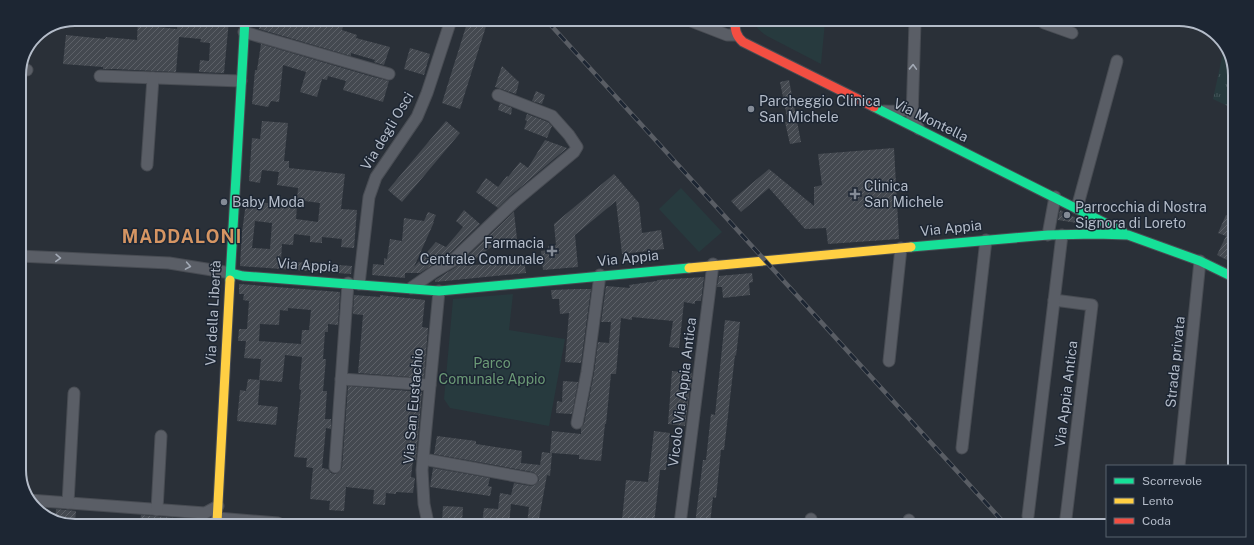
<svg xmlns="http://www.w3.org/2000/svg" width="1254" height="545" font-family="'Public Sans',sans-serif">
<defs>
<pattern id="grass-tufts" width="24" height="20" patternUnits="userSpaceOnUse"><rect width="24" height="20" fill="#273a3e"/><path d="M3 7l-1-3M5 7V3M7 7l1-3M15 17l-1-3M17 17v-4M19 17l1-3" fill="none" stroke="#445559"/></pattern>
<pattern id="building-hatch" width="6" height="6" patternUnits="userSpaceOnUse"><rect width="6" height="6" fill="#444950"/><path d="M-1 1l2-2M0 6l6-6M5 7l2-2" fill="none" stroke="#5d6168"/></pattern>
</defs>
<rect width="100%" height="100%" fill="#2a3038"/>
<polygon fill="url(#grass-tufts)" points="1225,44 1235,71 1234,109 1213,99"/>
<g fill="#273a3e">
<path d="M754 22H825L821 64 767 36C761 32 756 28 754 22Z"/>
<polygon points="681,188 722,232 699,252 659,209"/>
<polygon points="513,294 509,330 565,339 549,426 450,408 444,399 453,299"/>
</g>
<g fill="url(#building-hatch)" fill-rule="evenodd">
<polygon points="138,19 149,19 148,26 177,29 178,19 229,20 224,73 199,72 200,60 209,61 210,43 200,42 201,39 179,37 176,72 114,69 103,69 103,67 63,64 66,35 105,39 106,37 137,40"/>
<polygon points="261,20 345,20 342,30 357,35 356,38 390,47 384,65 374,62 375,60 351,53 351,56 259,29"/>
<polygon points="468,20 479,21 487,23 460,109 442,103"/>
<polygon points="261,44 370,76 389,81 383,102 343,90 346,81 328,76 327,80 322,79 317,97 300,92 306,72 283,65 279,102 271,101 268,107 252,104 255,70 257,70"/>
<polygon points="410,48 430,54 424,75 404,69"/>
<polygon points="502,66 519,82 516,94 495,87"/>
<polygon points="789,80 801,142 790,144 785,122 788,122 780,82"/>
<polygon points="536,91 545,95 542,104 532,101"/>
<polygon points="500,103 512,108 511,115 498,110"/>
<polygon points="527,114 548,122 552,126 547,138 524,129 527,121 525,120"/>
<path d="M262 121 288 123 284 161H289V168L345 174 341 209 357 210 354 248 341 247 342 239 322 237V243L310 242V236L294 234 293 245 282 244 281 261 352 266 351 274 240 266 242 232 246 203 257 205V202L297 206 296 219 318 222 320 203 297 200 298 188 277 185 279 172 262 170 260 183 249 181 252 138 260 139ZM255 221 272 223 270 249 252 248Z"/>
<polygon points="446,121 460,133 402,202 388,190"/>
<polygon points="545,140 567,148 509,197 498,208 476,192 486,178 498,187 507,176 508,177 520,162 528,168"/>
<polygon points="894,148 899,239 828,244 826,228 805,229 769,188 741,212 731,201 769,169 814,206 814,187 822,185 818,154"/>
<polygon points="614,174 639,203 642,233 661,230 664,249 622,254 616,201 575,235 578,267 543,270 541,251 548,250 548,246 556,245 554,224"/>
<polygon points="464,210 480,224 447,256 420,273 405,273 405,278 372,275 373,264 384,265 384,258 387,259 390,239 402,241 404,218 424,221 428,212 436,215 433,222 434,222 414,267 436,242 446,247 463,227 456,221"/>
<polygon points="1060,210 1078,219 1077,223 1058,220"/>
<polygon points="514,212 517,239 503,239 499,241 466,266 524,260 526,273 435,282 435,280 456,267"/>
<polygon points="1226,215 1233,218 1233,263 1217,255 1226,236 1218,233"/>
<polygon points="752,273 753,282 749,283 750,295 723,298 722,287 717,287 719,276"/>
<polygon points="704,277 701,301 695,301 695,304 684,302 679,348 669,347 673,321 632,317 632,320 621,318 616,374 611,374 606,424 605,424 601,461 579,459 579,455 552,453 550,476 547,475 538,524 527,524 529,507 511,504 509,524 482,523 484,508 498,509 500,493 511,495 514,483 531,486 535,485 539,481 538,476 533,472 434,454 437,436 476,441 476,444 522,451 521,463 540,465 542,452 550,453 552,431 581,434 581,428 584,424 594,373 598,342 609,343 611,322 601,322 606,286 630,288 629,285 657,281 657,280"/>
<path d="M239 284 340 292 338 325 328 324V332H325L323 359H326L323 391H327L325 419H331V429L326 428 322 468 328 469 331 473 335 474 338 473 342 468 348 386 422 392 416 460H413L411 477 415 478 413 493 396 492V494L386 493 385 505 373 504 374 490 346 487 344 511 329 510 330 501 310 499 313 468 306 467 307 458 294 457 301 390 299 389 302 357 285 355 282 382 260 380 258 405 278 407 276 425 237 421 240 390 246 391 248 379 259 380 261 359 244 358 246 341H238L239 329H247L249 301 243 300 244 294H239ZM288 308 311 310 309 330H302L301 344 259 341 260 324 279 325 280 310 288 311Z"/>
<polygon points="578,289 591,289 581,363 565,362 569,313 560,314 559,299 552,299 551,290"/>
<polygon points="354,295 380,297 380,295 425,300 422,327 428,328 424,378 358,373 363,315 353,314"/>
<polygon points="725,320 740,322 736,356 735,355 724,450 721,450 716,498 713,497 710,524 695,524 703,460 706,460 711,414 715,415"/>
<polygon points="672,371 692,373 685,426 668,424"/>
<polygon points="563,381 578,382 572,414 556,413 557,401 562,402"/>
<polygon points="654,431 670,433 666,470 660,470 654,524 644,524 644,522 622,520 626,480 648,482"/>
<polygon points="433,468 490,478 488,486 492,487 490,496 430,487"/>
<polygon points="443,506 463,507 462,523 442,523"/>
<polygon points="56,509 76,511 75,522 55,522"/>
<polygon points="141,515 176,518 176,522 140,522"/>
</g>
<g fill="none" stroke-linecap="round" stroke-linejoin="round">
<defs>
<g id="street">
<polyline points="691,21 727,35 736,35"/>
<polyline points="915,22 912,119 919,129"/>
<polyline points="1044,23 1072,33"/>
<polyline points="244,32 389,74"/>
<polyline points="20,70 27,70"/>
<polyline points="100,76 241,81"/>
<path d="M884 111C893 111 905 113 912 106"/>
<polyline points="147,165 153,78"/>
<polyline points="1077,208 1117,61"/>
<polyline points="1048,235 1055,197"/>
<polyline points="19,256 169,263 231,273"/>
<polyline points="359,284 369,197 376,177 417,117 427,93 451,20"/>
<polyline points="411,288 434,272 451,262 514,202 574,152 577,147 569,135 552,116 498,95"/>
<polyline points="1054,300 1092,305 1065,526"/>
<polyline points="889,361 901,248"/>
<polyline points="341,379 430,385"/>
<polyline points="577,423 587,372 600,275"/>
<polyline points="962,448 986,240"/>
<polyline points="423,459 532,479"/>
<polyline points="1179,466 1200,261"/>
<polyline points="335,467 348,283"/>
<polyline points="29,500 205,513 218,506"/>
<polyline points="68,503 74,393"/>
<polyline points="157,510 161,436"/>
<polyline points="1028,516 1062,235"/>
<polyline points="217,518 278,523"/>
<polyline points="428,523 424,504 422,470 439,291"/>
<polyline points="680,524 713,264"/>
<polyline points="810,525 811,519"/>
<polyline points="908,525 909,520"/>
</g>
<g id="fast">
<polyline points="874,107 1123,232"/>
<polyline points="911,247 1048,235 1096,234 1128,235 1200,261 1233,277"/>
<polyline points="231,273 243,276 439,291 689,268"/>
<polyline points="230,280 245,20"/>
</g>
<g id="slow">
<polyline points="689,268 911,247"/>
<polyline points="217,522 230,280"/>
</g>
<path id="jam" d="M735 21C735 30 736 36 743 42L874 107"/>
</defs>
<use href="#street" stroke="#484c53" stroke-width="13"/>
<use href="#fast" stroke="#484c53" stroke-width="11"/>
<use href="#slow" stroke="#484c53" stroke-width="11"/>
<use href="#jam" stroke="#484c53" stroke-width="11"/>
<use href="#street" stroke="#5a5e66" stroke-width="11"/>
<use href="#fast" stroke="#16e098" stroke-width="9"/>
<use href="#slow" stroke="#ffcf43" stroke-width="9"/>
<use href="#jam" stroke="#f24e42" stroke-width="9"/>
<defs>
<polyline id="rail" points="547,21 1006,525"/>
</defs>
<use href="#rail" stroke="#595d64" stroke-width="4.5"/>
<use href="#rail" stroke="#1d2633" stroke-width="3" stroke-dasharray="9" stroke-linecap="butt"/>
</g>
<defs><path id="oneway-chevron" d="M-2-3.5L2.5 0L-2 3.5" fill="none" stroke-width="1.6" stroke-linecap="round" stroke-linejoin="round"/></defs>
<g stroke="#a2a9b5">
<use href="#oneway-chevron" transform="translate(913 67) rotate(-88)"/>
<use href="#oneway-chevron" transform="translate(58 258) rotate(2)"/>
<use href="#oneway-chevron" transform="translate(188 266) rotate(10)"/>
</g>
<g fill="#848b96" stroke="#1d2633" stroke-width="1.5">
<circle cx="751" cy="109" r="4"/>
<path d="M853 188h4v4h4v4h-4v4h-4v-4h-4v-4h4z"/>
<circle cx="224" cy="202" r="4"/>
<circle cx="1067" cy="215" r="4"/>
<path d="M550 245h4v4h4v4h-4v4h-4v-4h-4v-4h4z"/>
</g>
<g text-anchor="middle" stroke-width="3" stroke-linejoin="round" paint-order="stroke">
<g font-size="14" fill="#b4bcc9" stroke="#1d2633" text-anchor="start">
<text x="759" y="106">Parcheggio Clinica<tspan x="759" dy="16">San Michele</tspan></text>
<text x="864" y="191">Clinica<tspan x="864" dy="16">San Michele</tspan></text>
<text x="232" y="207">Baby Moda</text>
<text x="1075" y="212">Parrocchia di Nostra<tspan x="1075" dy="16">Signora di Loreto</tspan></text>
<text x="544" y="248" text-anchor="end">Farmacia<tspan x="544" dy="16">Centrale Comunale</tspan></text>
</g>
<g font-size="14" fill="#b4bcc9" stroke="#1d2633">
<text transform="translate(931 120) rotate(26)" y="5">Via Montella</text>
<text transform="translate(387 131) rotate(-59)" y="5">Via degli Osci</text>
<text transform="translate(951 228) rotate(-6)" y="5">Via Appia</text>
<text transform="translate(628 258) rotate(-6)" y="5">Via Appia</text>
<text transform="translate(308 265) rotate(4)" y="5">Via Appia</text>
<text transform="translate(213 313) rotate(-87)" y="5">Via della Libertà</text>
<text transform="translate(1175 362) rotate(-84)" y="5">Strada privata</text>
<text transform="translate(682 392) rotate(-83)" y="5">Vicolo Via Appia Antica</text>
<text transform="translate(1066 394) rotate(-83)" y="5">Via Appia Antica</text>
<text transform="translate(413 406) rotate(-85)" y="5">Via San Eustachio</text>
</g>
<g font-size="14" fill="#6b9a76" stroke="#1d2633">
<text x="492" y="368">Parco<tspan x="492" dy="16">Comunale Appio</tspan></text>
</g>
<g font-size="18" font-weight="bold" letter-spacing="1" fill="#d59563" stroke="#1d2633">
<text x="182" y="243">MADDALONI</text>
</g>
</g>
<path d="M0 0H1254V545H0ZM75 26H1179A49 49 0 0 1 1228 75V470A49 49 0 0 1 1179 519H75A49 49 0 0 1 26 470V75A49 49 0 0 1 75 26Z" fill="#1d2633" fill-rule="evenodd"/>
<path fill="none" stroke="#b4bcc9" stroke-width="2" d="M75 26H1179A49 49 0 0 1 1228 75V470A49 49 0 0 1 1179 519H75A49 49 0 0 1 26 470V75A49 49 0 0 1 75 26Z"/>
<rect x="1106" y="465" width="140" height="72" fill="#1d2633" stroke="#59626f"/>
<rect x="1114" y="478" width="20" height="6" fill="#16e098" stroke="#59626f"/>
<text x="1142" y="485" font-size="12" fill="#b4bcc9">Scorrevole</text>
<rect x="1114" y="498" width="20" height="6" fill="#ffcf43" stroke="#59626f"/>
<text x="1142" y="505" font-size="12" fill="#b4bcc9">Lento</text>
<rect x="1114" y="518" width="20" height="6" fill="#f24e42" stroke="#59626f"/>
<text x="1142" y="525" font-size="12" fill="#b4bcc9">Coda</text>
</svg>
